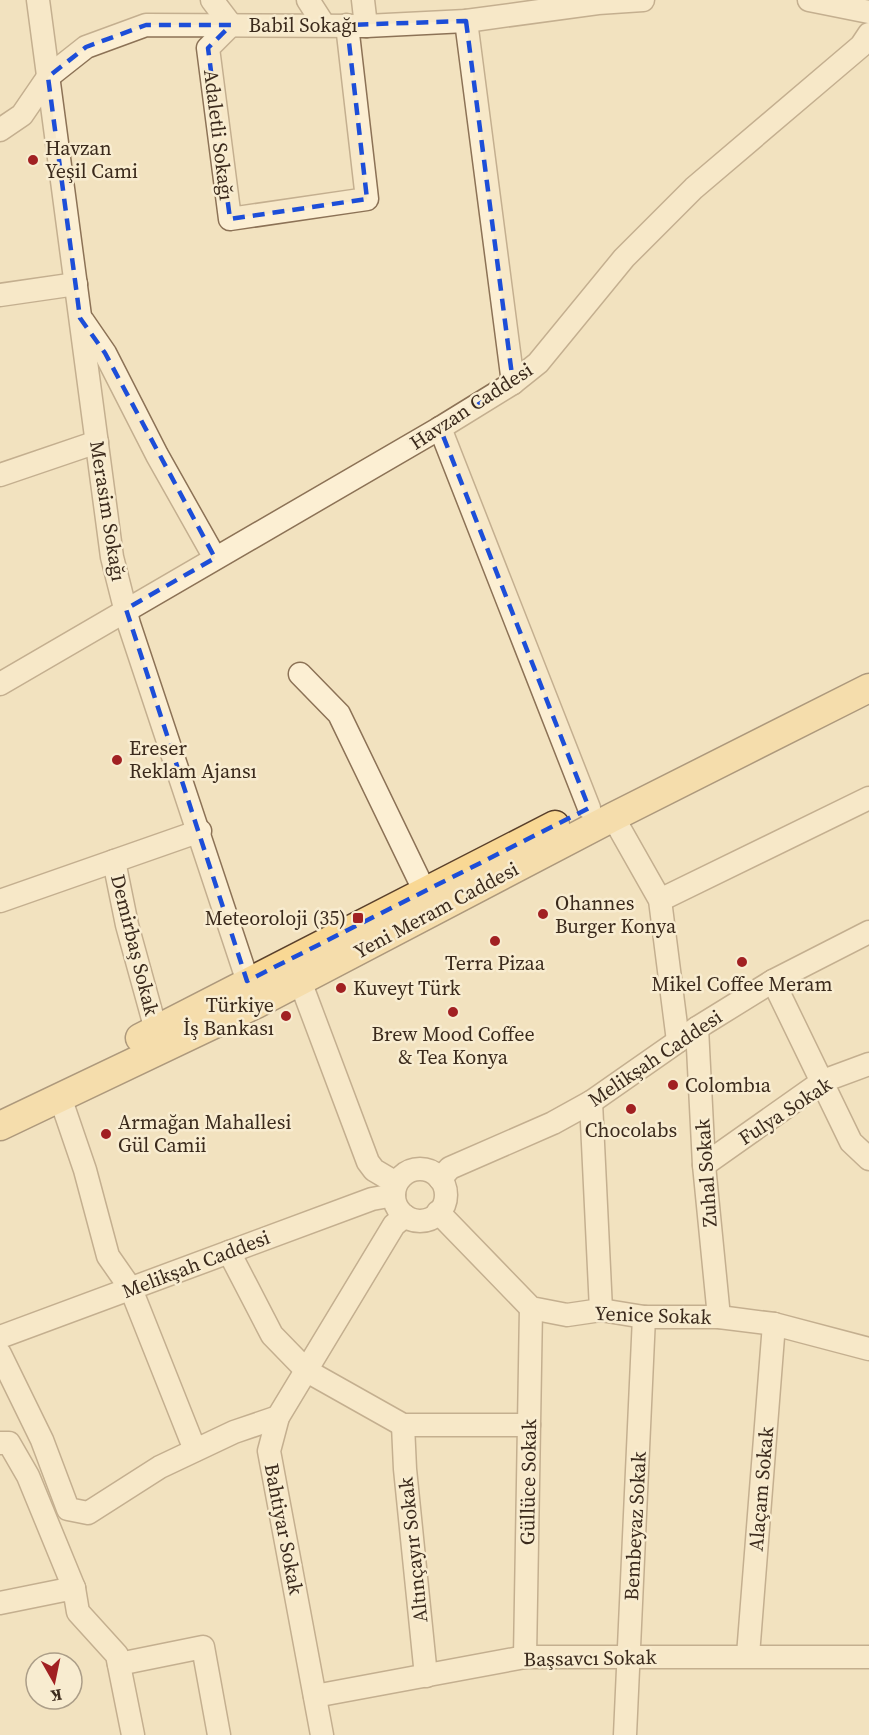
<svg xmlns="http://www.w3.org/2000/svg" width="869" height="1735" font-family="'Source Serif 4',serif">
<rect width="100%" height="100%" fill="#f2e2bf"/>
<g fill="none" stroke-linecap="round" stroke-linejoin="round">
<defs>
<g id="minor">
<polyline points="38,0 112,557 129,624 253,997"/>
<polyline points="212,0 231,25 208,48 230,219 367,199 347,25"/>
<polyline points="308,0 324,25"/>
<polyline points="363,0 366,26"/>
<polyline points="809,0 869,12"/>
<polyline points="466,21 513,383"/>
<polyline points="0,130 22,115 48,77 86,47 146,25 366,26 466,21 598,3 643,0"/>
<polyline points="0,295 76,284"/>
<polyline points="83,321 105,353 157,455 215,558"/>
<polyline points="440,428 589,808"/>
<polyline points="0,475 97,442"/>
<polyline points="300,674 339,714 425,892"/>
<polyline points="0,684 440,428 513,383 538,363 624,258 694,188 861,46 869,34"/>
<polyline points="613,817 660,900 678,1041"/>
<polyline points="114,861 127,925 156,1030"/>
<polyline points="660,900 869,798"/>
<polyline points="0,901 200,831"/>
<polyline points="300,981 368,1162 374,1170 396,1183"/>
<polyline points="773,981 851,1142 869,1159"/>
<polyline points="697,1028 704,1165 719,1317"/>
<polyline points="60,1097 85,1170 108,1256 131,1289 195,1450"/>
<polyline points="591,1102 601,1310"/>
<polyline points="704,1165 823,1081 869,1064"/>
<circle cx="420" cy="1195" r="26"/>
<polyline points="440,1179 450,1168 553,1123 591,1102 697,1028 773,981 869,932"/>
<polyline points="438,1212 531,1308 567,1315 601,1310 644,1317 719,1317 774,1324 869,1349"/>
<polyline points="229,1252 272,1335 307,1371 403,1425 529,1425"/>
<polyline points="0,1337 372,1199 394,1195"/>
<polyline points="0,1354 42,1440 68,1509 88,1513 160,1467 234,1432 278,1417"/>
<polyline points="403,1425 405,1469 426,1676"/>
<polyline points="0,1443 9,1443 28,1476 74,1588"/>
<polyline points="0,1603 74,1588 78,1612 117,1655 133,1735"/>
<polyline points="748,1655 774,1324"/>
<polyline points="525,1657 531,1308"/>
<polyline points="119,1664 203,1647 219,1735"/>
<polyline points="315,1696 525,1657 869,1657"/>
<polyline points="322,1735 269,1451 278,1417 394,1225 405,1216"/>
<polyline points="625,1735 644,1317"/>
</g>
<g id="major">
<polyline points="140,1038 555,825"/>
<polyline points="0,1126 256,1004 613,817 869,688"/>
</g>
</defs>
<use href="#minor" stroke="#8c7256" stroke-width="25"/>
<use href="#major" stroke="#5a402b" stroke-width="31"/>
<use href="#minor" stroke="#fcefd3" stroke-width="22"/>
<use href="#major" stroke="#f9d894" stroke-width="28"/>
</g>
<path d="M0 0H869V1735H0ZM466 21 513 383 440 428 589 808 247 981 126 609 215 558 105 353 80 318 48 77 86 47 146 25H231L208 48 230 219 367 199 347 25Z" fill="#f2e2bf" fill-opacity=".55" fill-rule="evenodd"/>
<path fill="none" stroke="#1d4ed8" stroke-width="4.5" stroke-dasharray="12 8" stroke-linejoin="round" d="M466 21 513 383 440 428 589 808 247 981 126 609 215 558 105 353 80 318 48 77 86 47 146 25H231L208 48 230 219 367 199 347 25Z"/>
<g fill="#a12022" stroke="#f8ecd0" stroke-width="2">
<circle cx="33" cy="160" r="6"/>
<circle cx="117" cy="760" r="6"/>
<circle cx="543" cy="914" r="6"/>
<rect x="352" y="912" width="12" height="12" rx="3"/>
<circle cx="495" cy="941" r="6"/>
<circle cx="742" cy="962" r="6"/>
<circle cx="341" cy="988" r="6"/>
<circle cx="453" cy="1012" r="6"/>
<circle cx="286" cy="1016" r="6"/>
<circle cx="673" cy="1085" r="6"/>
<circle cx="631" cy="1109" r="6"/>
<circle cx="106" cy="1134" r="6"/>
</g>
<g text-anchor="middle" stroke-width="5" stroke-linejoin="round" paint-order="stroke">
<g font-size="20" fill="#3b2a1c" stroke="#f8ecd0">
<text x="303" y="32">Babil Sokağı</text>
<text transform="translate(219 135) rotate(83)" y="7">Adaletli Sokağı</text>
<text transform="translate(471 406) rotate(-33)" y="7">Havzan Caddesi</text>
<text transform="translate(108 511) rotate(81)" y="7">Merasim Sokağı</text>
<text transform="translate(436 910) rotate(-28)" y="7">Yeni Meram Caddesi</text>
<text transform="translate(135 945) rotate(76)" y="7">Demirbaş Sokak</text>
<text transform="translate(655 1058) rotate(-34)" y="7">Melikşah Caddesi</text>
<text transform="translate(785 1111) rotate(-33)" y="7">Fulya Sokak</text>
<text transform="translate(706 1173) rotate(-94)" y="7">Zuhal Sokak</text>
<text transform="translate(196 1264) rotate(-21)" y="7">Melikşah Caddesi</text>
<text transform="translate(653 1315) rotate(2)" y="7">Yenice Sokak</text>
<text transform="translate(528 1482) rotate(-89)" y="7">Güllüce Sokak</text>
<text transform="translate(761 1489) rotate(-85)" y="7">Alaçam Sokak</text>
<text transform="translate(635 1526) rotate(-87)" y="7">Bembeyaz Sokak</text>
<text transform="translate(284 1529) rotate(79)" y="7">Bahtiyar Sokak</text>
<text transform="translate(413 1550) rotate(-96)" y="7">Altınçayır Sokak</text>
<text transform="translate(590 1658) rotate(-1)" y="7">Başsavcı Sokak</text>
</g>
<g font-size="20" fill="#3b2a1c" stroke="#f8ecd0" text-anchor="start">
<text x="45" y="155">Havzan<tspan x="45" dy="23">Yeşil Cami</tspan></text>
<text x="129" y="755">Ereser<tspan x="129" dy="23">Reklam Ajansı</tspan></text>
<text x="555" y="910">Ohannes<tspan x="555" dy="23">Burger Konya</tspan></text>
<text x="346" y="925" text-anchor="end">Meteoroloji (35)</text>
<text x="495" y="970" text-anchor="middle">Terra Pizaa</text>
<text x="742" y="991" text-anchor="middle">Mikel Coffee Meram</text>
<text x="353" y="995">Kuveyt Türk</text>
<text x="274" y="1012" text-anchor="end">Türkiye<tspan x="274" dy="23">İş Bankası</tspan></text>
<text x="453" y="1041" text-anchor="middle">Brew Mood Coffee<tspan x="453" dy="23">&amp; Tea Konya</tspan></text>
<text x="685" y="1092">Colombıa</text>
<text x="118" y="1129">Armağan Mahallesi<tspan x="118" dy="23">Gül Camii</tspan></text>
<text x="631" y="1137" text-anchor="middle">Chocolabs</text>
</g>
</g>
<g transform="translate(54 1681) rotate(171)"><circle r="28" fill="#f8ecd0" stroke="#ac9e88" stroke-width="1.5"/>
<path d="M0-4.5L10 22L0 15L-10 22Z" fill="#a12022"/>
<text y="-9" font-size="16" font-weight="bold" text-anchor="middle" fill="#3b2a1c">K</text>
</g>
</svg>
